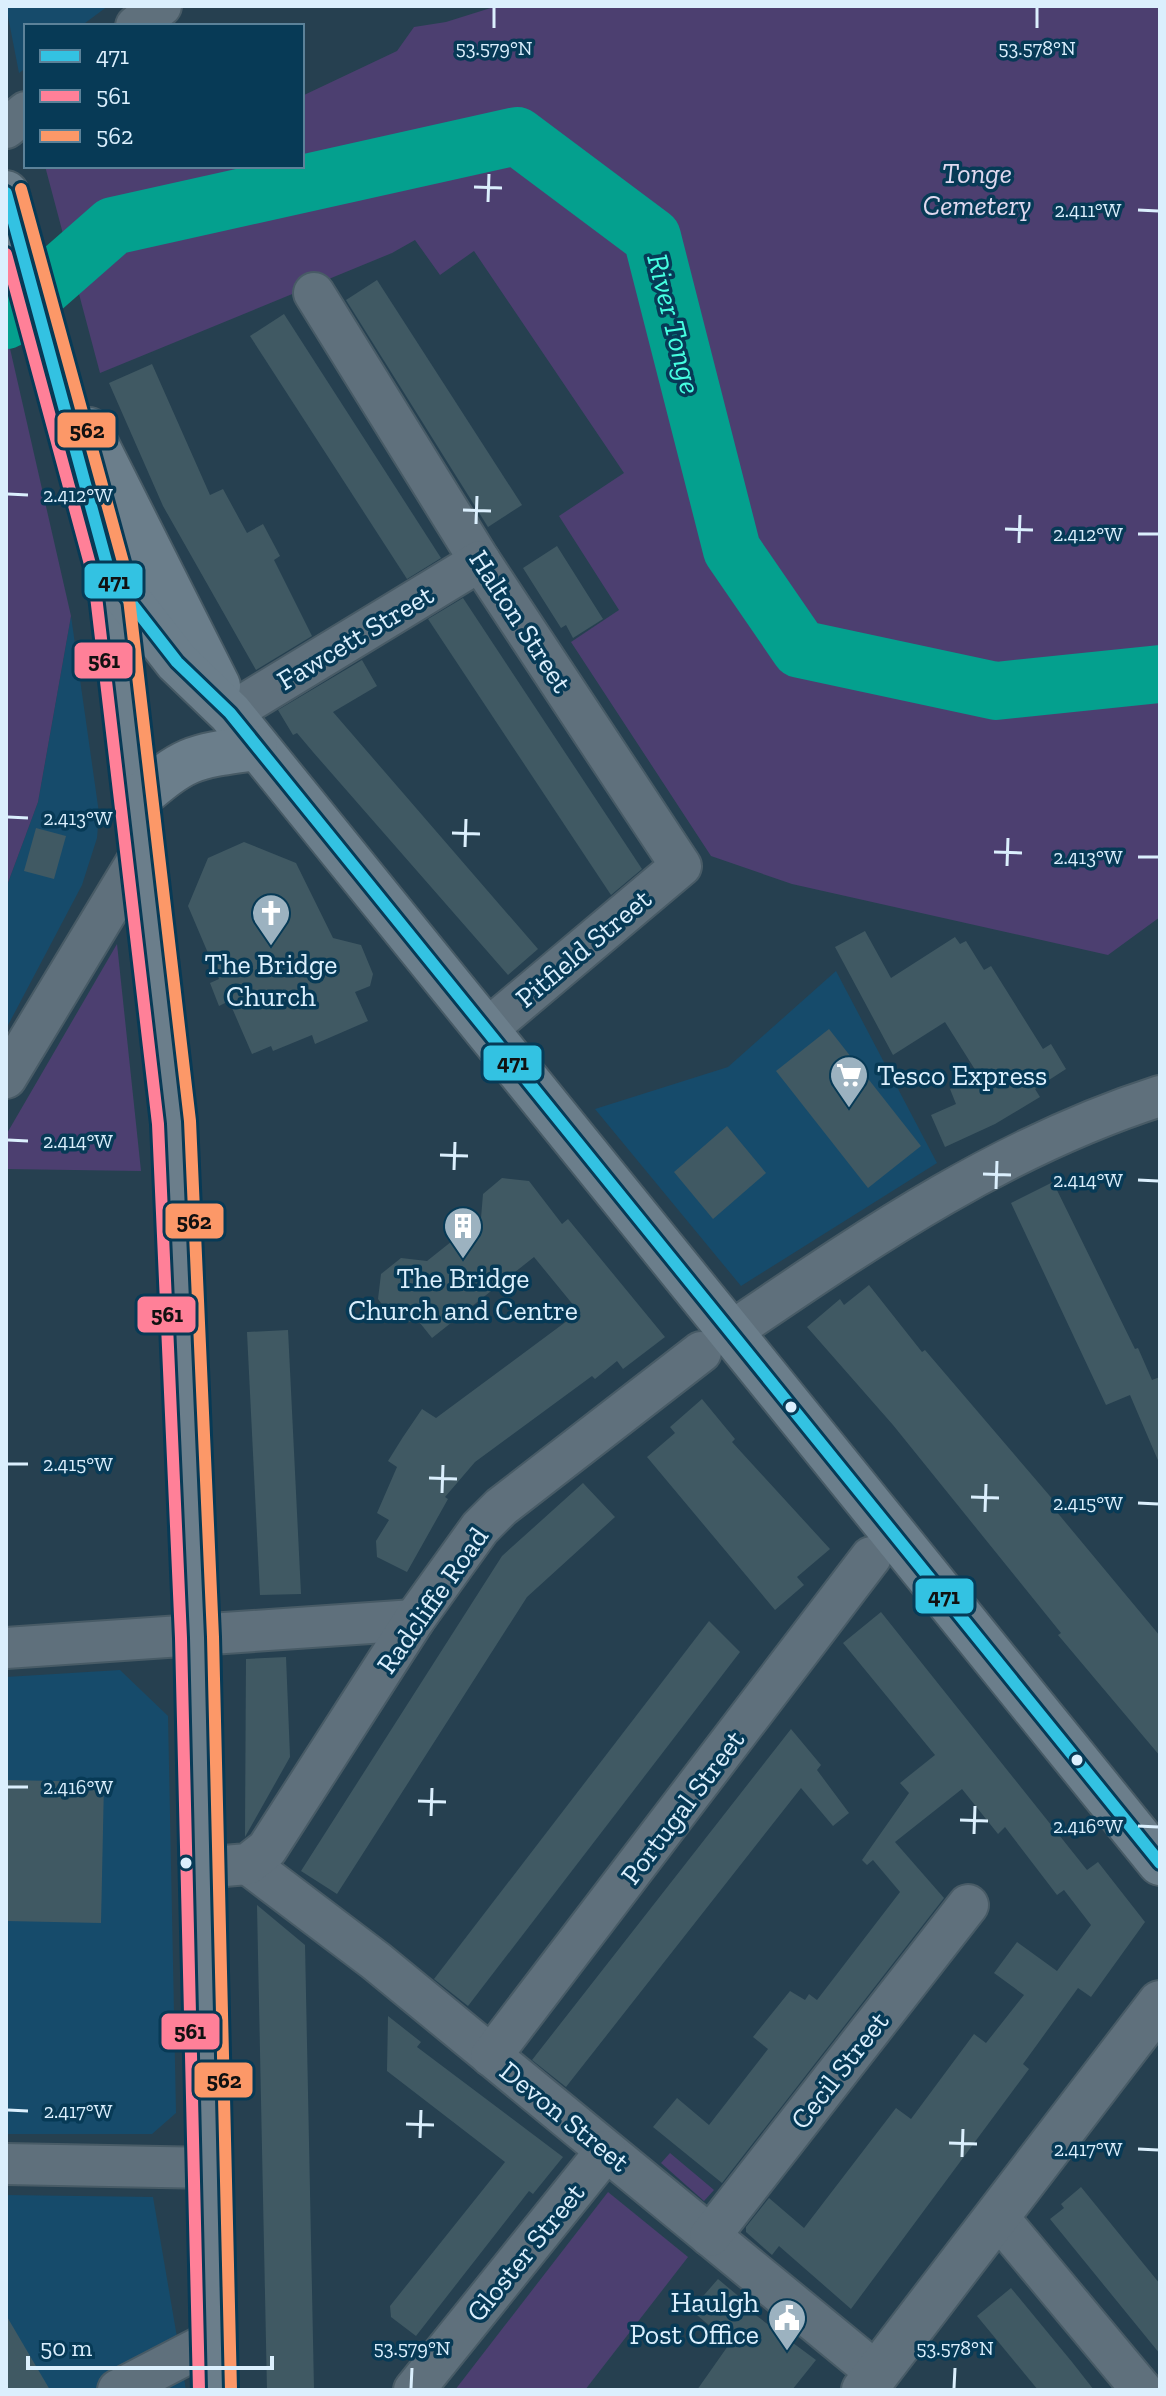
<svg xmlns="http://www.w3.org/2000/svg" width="1166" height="2396" font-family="'Zilla Slab',serif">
<rect width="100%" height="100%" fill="#264050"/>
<g fill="#164b6b">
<polygon points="6,6 108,6 81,26 26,26 26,68 19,73"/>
<polygon points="71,616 99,813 97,838 82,885 6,1029 6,888 38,802"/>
<polygon points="836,971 937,1163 741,1286 595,1109 728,1067"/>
<polygon points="120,1670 168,1716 176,2113 152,2134 6,2134 6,1677"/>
<polygon points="6,2195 153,2197 186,2390 6,2390"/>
</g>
<g fill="#4c3f70">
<polygon points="497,6 1160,6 1160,917 1108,955 792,884 711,856 571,642 619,610 559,516 624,473 474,251 440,275 415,240 392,253 100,373 45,166 302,166 302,96 397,51 414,27 446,22"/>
<polygon points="6,331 71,616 38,802 6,888"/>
<polygon points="117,944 141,1171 6,1169 6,1135"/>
<polygon points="670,2153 714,2190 704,2201 661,2163"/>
<polygon points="608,2192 688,2257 585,2390 455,2390"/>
</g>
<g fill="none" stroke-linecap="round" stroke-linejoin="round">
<polyline stroke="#04a08e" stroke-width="58" points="6,320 113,226 517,136 652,237 732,550 800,649 996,691 1160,674"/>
</g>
<g fill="#405963">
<polygon points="377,280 522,505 488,527 346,300"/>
<polygon points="284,314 441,558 407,579 250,336"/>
<polygon points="152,364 210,495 223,489 247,533 263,524 280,556 274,560 312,636 256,670 163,506 109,383"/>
<polygon points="557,546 603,619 573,638 566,625 561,628 523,568"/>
<polygon points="463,598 642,869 611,895 428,619"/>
<polygon points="362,660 377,686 333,712 538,949 508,975 313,752 297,733 293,735 278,710"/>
<polygon points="36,828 66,836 54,879 24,871"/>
<polygon points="244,842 296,863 333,938 361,945 373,974 370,986 355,992 368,1021 315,1044 312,1035 273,1051 271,1046 252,1054 229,1001 219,1006 210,983 219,979 188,906 208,858"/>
<polygon points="865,931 891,978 955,937 960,944 966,941 984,970 991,966 1043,1049 1051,1044 1066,1069 1035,1089 1040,1097 995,1124 945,1147 931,1115 956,1104 950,1089 979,1076 945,1022 893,1055 835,947"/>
<polygon points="829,1029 921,1146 868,1188 776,1071"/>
<polygon points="727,1126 766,1173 713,1219 674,1172"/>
<polygon points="502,1178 529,1181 562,1224 568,1219 665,1337 623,1369 617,1361 595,1379 592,1376 475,1462 445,1497 448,1499 407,1572 377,1557 376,1541 389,1520 377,1513 397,1467 388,1461 403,1437 422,1409 436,1418 579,1312 534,1257 432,1338 420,1323 394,1320 378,1299 381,1274 401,1258 427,1261 481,1218 483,1194"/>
<polygon points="1053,1182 1135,1349 1138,1348 1152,1380 1160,1377 1160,1465 1130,1395 1106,1405 1011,1203"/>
<polygon points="869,1285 922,1352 925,1350 1055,1502 1051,1505 1160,1636 1160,1756 1058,1635 1061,1633 893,1425 807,1327 840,1299 844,1305"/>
<polygon points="288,1330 301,1594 260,1595 247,1332"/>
<polygon points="702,1399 735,1439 732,1442 830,1549 797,1577 804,1585 775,1610 647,1457 675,1433 670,1427"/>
<polygon points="583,1483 615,1517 527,1597 337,1894 301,1871 502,1556"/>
<polygon points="881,1612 1087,1870 1098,1862 1145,1922 1091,1997 1078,1988 1023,2064 1029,2069 851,2309 779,2246 772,2255 746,2232 746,2227 769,2198 804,2228 896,2108 911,2119 974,2034 986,2043 1024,1995 994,1973 1017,1942 1057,1971 1091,1925 1064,1890 1057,1895 1005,1827 998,1834 962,1789 895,1842 944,1898 722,2183 653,2127 677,2098 709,2125 768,2049 753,2037 790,1991 805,2000 809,1994 817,2000 900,1892 873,1860 867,1865 862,1860 909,1793 900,1783 935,1755 843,1643"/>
<polygon points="709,1621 740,1652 468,2006 434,1979"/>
<polygon points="286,1657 290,1757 245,1837 246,1659"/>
<polygon points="791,1729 821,1765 817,1770 849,1813 833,1826 801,1788 566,2087 532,2060"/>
<polygon points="6,1780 104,1782 101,1923 6,1921"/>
<polygon points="257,1905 305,1945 314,2390 267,2390"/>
<polygon points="388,2016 421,2042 417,2047 563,2157 533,2194 529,2191 416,2336 391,2317 390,2306 505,2162 387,2071"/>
<polygon points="1081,2187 1160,2284 1160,2354 1050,2219 1064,2208 1061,2204"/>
<polygon points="718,2279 749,2305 746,2308 816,2360 792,2390 697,2390 730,2343 691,2310"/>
<polygon points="1011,2288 1072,2362 1094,2390 1038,2390 977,2316"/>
<polygon points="6,2315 50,2390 6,2390"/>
</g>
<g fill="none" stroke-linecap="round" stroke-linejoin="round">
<defs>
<g id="street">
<polyline points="136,26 161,6"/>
<polyline points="6,128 26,112"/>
<polyline points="314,293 480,561 681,866 485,1031"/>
<polyline points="230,713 480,561"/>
<polyline points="6,1078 142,853"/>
<path d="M732 1331C869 1238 1001 1147 1160 1096"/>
<polyline points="6,1648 414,1620"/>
<polyline points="248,1864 376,1961 877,2373"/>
<polyline points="224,1866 248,1864 267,1849 414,1620 480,1528 501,1507 701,1352"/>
<polyline points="491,2056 871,1557"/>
<polyline points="6,2164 212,2168"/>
<polyline points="997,2216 1142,2390"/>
<polyline points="710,2236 968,1905"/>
<polyline points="118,2390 214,2340"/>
<polyline points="414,2390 606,2151"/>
</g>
<polyline id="secondary" points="864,2390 1160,2003"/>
<g id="primary">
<polyline points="6,193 110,576 174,1123 197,1637 215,2390"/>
<polyline points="89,430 218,686"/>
<polyline points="110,576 177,662 230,713 1160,1863"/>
<path d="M136 800C186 757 190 757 255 748"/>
</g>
</defs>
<use href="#street" stroke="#485b66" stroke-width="44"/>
<use href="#secondary" stroke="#485b66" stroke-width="48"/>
<use href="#primary" stroke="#485b66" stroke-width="48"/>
<use href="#street" stroke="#5f707c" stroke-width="40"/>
<use href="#secondary" stroke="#5f707c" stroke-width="44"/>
<use href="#primary" stroke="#6b7e8b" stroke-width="44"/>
<defs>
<polyline id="bus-1" points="6,193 110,576 177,662 230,713 1160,1863"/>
<polyline id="bus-2" points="6,254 94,579 158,1124 181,1638 199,2390"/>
<polyline id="bus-3" points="21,189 126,573 190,1121 213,1637 231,2390"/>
</defs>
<use href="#bus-1" stroke="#073a56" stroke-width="18"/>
<use href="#bus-2" stroke="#073a56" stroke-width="18"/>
<use href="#bus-3" stroke="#073a56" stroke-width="18"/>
<use href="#bus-1" stroke="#33c2e2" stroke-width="12"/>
<use href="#bus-2" stroke="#ff8098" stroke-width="12"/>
<use href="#bus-3" stroke="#fc9868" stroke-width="12"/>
</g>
<path fill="none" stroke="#dbeffd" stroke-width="3" d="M494 28V8M1037 28V8M474 187 502 188M488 202 489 174M1138 210 1158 211M8 494 28 495M463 510 491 511M476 524 477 496M1005 529 1033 530M1138 534H1158M1019 543 1020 515M8 817 28 818M452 833 480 834M465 847 466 819M994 852 1022 853M1138 857H1158M1007 866 1008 838M8 1140 28 1141M440 1155 468 1156M454 1170 455 1142M983 1174 1011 1175M1138 1180 1158 1181M996 1189 997 1161M8 1464H28M429 1478 457 1479M442 1493 443 1465M971 1497 999 1498M1138 1503 1158 1504M985 1512 986 1484M8 1787H28M418 1801 446 1802M431 1816 432 1788M960 1820 988 1821M1138 1826 1158 1827M974 1834 975 1806M8 2110 28 2111M406 2124 434 2125M420 2138 421 2110M949 2143 977 2144M1138 2149 1158 2150M962 2157 963 2129M411 2388 412 2368M954 2388 955 2368"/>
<defs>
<symbol id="church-pin" viewBox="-11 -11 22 30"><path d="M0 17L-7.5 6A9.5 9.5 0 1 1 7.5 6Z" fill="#9cb2c0" stroke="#073a56"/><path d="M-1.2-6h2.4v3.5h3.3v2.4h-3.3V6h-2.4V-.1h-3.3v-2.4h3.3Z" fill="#fff"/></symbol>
<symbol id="supermarket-pin" viewBox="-11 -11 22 30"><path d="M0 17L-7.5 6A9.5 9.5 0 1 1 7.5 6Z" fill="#9cb2c0" stroke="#073a56"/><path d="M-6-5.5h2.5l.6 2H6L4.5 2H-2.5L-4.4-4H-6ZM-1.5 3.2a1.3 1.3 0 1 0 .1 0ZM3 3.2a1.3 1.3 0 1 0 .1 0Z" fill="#fff"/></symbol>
<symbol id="building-pin" viewBox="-11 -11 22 30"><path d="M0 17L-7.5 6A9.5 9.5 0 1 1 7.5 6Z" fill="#9cb2c0" stroke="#073a56"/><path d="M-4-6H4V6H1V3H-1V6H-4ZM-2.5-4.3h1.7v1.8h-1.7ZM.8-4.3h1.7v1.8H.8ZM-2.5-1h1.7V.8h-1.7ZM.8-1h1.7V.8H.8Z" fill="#fff"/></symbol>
<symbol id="civic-pin" viewBox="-11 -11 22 30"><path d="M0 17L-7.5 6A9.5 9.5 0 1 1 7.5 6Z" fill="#9cb2c0" stroke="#073a56"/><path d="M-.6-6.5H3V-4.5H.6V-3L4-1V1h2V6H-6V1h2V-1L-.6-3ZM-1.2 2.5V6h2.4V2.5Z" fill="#fff"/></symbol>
</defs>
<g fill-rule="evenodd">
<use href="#church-pin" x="249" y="891" width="44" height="60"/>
<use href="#supermarket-pin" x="827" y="1053" width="44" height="60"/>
<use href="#building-pin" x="441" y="1204" width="44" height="60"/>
<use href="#civic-pin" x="765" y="2296" width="44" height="60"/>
</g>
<g fill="#dbeffd" stroke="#073a56" stroke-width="3">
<circle cx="791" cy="1407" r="7"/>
<circle cx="1077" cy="1760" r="7"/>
<circle cx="186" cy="1863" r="7"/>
</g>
<g text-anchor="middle" stroke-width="7" stroke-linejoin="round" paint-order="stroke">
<g font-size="28" font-style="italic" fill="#e0d9ef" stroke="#073a56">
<text x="977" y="183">Tonge<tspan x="977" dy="32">Cemetery</tspan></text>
</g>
<g font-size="28" fill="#dbeffd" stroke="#073a56">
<text transform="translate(521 621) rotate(57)" y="10">Halton Street</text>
<text transform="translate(355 637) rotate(-31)" y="10">Fawcett Street</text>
<text transform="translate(583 948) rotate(-40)" y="10">Pitfield Street</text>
<text transform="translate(432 1600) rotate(-55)" y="10">Radcliffe Road</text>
<text transform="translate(682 1807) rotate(-53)" y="10">Portugal Street</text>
<text transform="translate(839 2070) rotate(-52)" y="10">Cecil Street</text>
<text transform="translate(565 2116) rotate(39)" y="10">Devon Street</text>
<text transform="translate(525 2252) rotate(-51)" y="10">Gloster Street</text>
</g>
<g font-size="28" fill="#dbeffd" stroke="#073a56">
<text x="271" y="974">The Bridge<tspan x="271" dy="32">Church</tspan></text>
<text x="877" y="1085" text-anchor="start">Tesco Express</text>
<text x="463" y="1288">The Bridge<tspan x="463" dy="32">Church and Centre</tspan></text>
<text x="759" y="2312" text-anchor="end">Haulgh<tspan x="759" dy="32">Post Office</tspan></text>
</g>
<g font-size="30" font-style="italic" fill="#46ffe1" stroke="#073a56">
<text transform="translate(674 324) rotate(76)" y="10">River Tonge</text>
</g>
</g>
<g font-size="20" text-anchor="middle" fill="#dbeffd" stroke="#073a56" stroke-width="7" stroke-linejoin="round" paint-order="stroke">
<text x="494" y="55">53.579°N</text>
<text x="1037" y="55">53.578°N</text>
<text x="1088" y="217">2.411°W</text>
<text x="78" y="502">2.412°W</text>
<text x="1088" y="541">2.412°W</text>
<text x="78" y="825">2.413°W</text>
<text x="1088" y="864">2.413°W</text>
<text x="78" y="1148">2.414°W</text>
<text x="1088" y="1187">2.414°W</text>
<text x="78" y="1471">2.415°W</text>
<text x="1088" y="1510">2.415°W</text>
<text x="78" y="1794">2.416°W</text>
<text x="1088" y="1833">2.416°W</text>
<text x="78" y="2118">2.417°W</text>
<text x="1088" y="2156">2.417°W</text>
<text x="412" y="2355">53.579°N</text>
<text x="955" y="2355">53.578°N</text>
</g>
<g stroke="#073a56" stroke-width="3">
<rect x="56" y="411" width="61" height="38" rx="8" fill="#fc9868"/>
<rect x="83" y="562" width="61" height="38" rx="8" fill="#33c2e2"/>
<rect x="73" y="641" width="61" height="39" rx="8" fill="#ff8098"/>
<rect x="482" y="1044" width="61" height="38" rx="8" fill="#33c2e2"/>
<rect x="164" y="1202" width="61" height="38" rx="8" fill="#fc9868"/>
<rect x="136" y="1295" width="61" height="39" rx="8" fill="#ff8098"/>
<rect x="914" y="1577" width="61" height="38" rx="8" fill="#33c2e2"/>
<rect x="160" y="2012" width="61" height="39" rx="8" fill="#ff8098"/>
<rect x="193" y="2061" width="61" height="38" rx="8" fill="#fc9868"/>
</g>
<g font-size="22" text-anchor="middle" font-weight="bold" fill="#111">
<text x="87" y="438">562</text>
<text x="114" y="589">471</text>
<text x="104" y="668">561</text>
<text x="513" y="1070">471</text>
<text x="194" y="1229">562</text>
<text x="167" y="1322">561</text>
<text x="944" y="1604">471</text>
<text x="190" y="2039">561</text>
<text x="224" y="2088">562</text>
</g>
<rect width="1166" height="2396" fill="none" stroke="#dbeffd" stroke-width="16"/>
<rect x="24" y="24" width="280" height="144" fill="#073a56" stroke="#5c8299" stroke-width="2"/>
<rect x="40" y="50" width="40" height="12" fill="#33c2e2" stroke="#5c8299" stroke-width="2"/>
<text x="96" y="64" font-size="24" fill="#dbeffd">471</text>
<rect x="40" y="90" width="40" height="12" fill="#ff8098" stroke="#5c8299" stroke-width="2"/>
<text x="96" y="104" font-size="24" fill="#dbeffd">561</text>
<rect x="40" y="130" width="40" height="12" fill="#fc9868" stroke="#5c8299" stroke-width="2"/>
<text x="96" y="144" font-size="24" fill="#dbeffd">562</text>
<path d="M28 2356v12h244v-12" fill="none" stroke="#dbeffd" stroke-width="4"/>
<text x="40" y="2356" font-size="24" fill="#dbeffd" stroke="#073a56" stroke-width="6" paint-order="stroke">50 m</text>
</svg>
